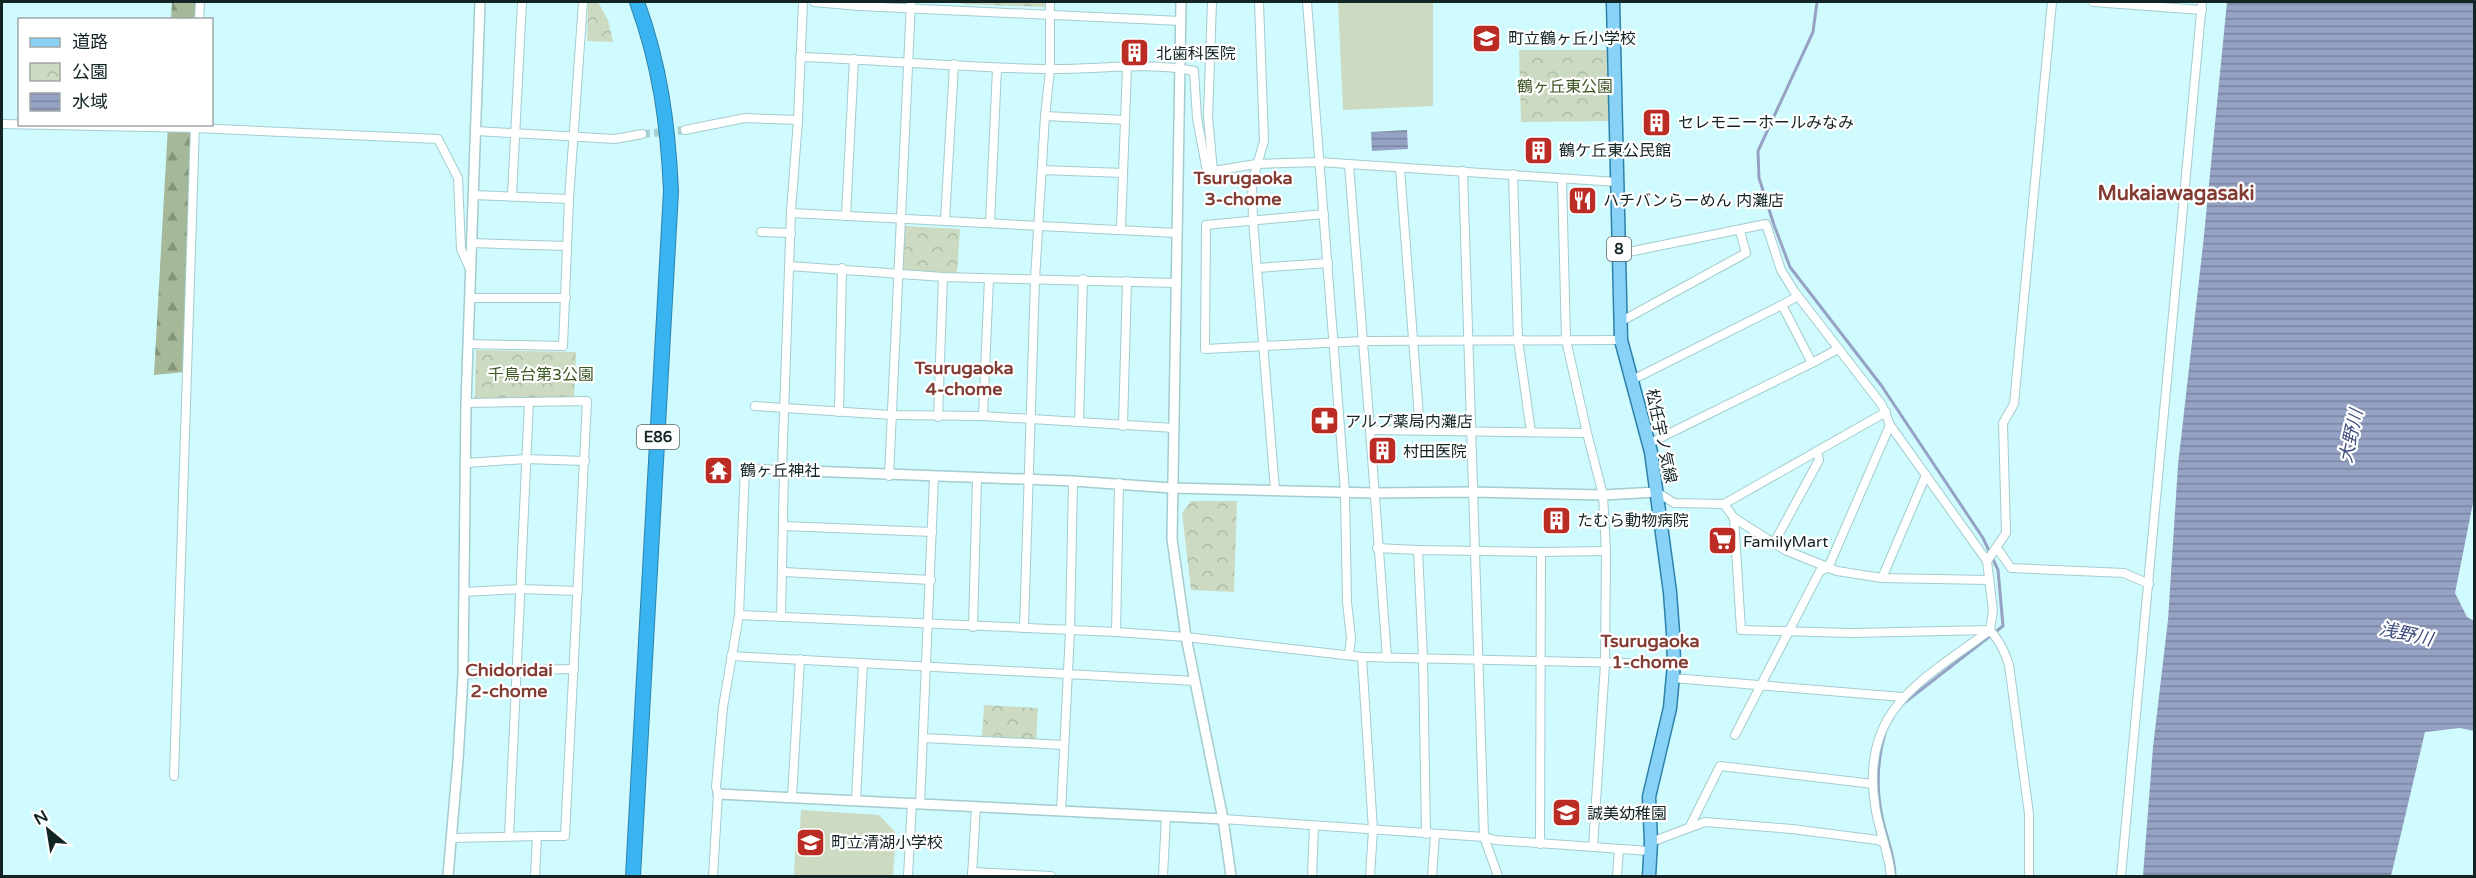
<svg xmlns="http://www.w3.org/2000/svg" width="2476" height="878" font-family="'Varela Round','Noto Sans JP',sans-serif">
<defs>
<pattern id="forest-firs" width="22" height="20" patternUnits="userSpaceOnUse" patternTransform="scale(1.5)"><rect width="22" height="20" fill="#a5b897"/><path d="M5 1l3.5 6h-7zM16 11l3.5 6h-7z" fill="#85957b"/></pattern>
<pattern id="park-crowns" width="20" height="18" patternUnits="userSpaceOnUse" patternTransform="scale(1.5)"><rect width="20" height="18" fill="#ccdac1"/><path d="M2 6a3 3 0 1 1 6 0M12 15a3 3 0 1 1 6 0" fill="none" stroke="#aebba6"/></pattern>
<pattern id="water-rules" width="6" height="5" patternUnits="userSpaceOnUse" patternTransform="scale(1.5)"><rect width="6" height="5" fill="#96a2c4"/><path d="M0 2.5h6" fill="none" stroke="#79849f"/></pattern>
</defs>
<rect width="100%" height="100%" fill="#d0fbfe"/>
<g fill="#ccdac1">
<polygon points="1338,2 1433,2 1433,106 1343,110"/>
<polygon points="801,810 879,815 896,833 893,876 794,876 796,834 800,828"/>
</g>
<g fill="url(#forest-firs)">
<polygon points="172,2 198,2 197,19 171,20"/>
<polygon points="168,125 194,125 184,372 154,375"/>
</g>
<g fill="url(#park-crowns)">
<polygon points="588,2 598,2 608,20 613,42 587,41"/>
<polygon points="962,2 1045,2 1045,7 961,4"/>
<polygon points="1519,50 1609,50 1611,121 1521,122"/>
<polygon points="905,226 960,229 957,273 903,271"/>
<polygon points="476,350 576,352 574,398 475,398"/>
<polygon points="1191,501 1237,501 1234,592 1191,590 1182,513"/>
<polygon points="984,705 1038,708 1036,740 982,736"/>
</g>
<g fill="url(#water-rules)">
<polygon points="2227,2 2474,2 2474,498 2455,593 2467,617 2474,621 2474,731 2460,728 2425,732 2391,876 2143,876 2153,747 2168,620 2178,465 2203,245"/>
<polygon points="1407,130 1408,149 1372,151 1371,132"/>
</g>
<g fill="none" stroke-linecap="round" stroke-linejoin="round">
<g stroke="#96a2c4" stroke-width="3">
<polyline points="1817,2 1813,32 1758,151 1759,178 1774,225 1790,267 1881,385 1983,538 1998,570 2003,626 1904,703"/>
<path d="M1885 733C1877 761 1876 788 1882 817 1886 837 1895 855 1895 876"/>
</g>
<polyline stroke="#aad0d3" stroke-width="8" stroke-dasharray="8 4" stroke-linecap="butt" points="642,134 685,130"/>
<defs>
<g id="minor">
<polyline points="814,2 859,6 1181,21"/>
<polyline points="1212,2 1208,117 1213,171"/>
<polyline points="1259,2 1264,141 1252,183 1253,220 1275,490"/>
<polyline points="1307,2 1345,492 1347,602 1351,638 1349,655"/>
<polyline points="2093,2 2202,10"/>
<polyline points="199,20 200,2"/>
<path d="M800 57C883 60 965 68 1048 69 1096 70 1146 61 1194 71L1197 118 1207 172 1256 164 1319 162 1617 182"/>
<polyline points="1045,116 1125,120"/>
<polyline points="2,124 195,128 438,139 458,178 461,249 470,269"/>
<polyline points="685,130 745,118 798,120"/>
<polyline points="476,131 615,139 642,134"/>
<polyline points="1349,165 1370,430 1587,433 1603,495 1606,551 1605,664 1593,847"/>
<polyline points="1400,169 1420,430"/>
<polyline points="1042,170 1123,173"/>
<polyline points="1463,171 1484,837 1498,876"/>
<polyline points="1513,174 1518,340 1531,432"/>
<polyline points="1562,179 1566,340 1587,433"/>
<polyline points="473,195 569,199"/>
<polyline points="512,195 522,2"/>
<polyline points="791,213 1176,233"/>
<polyline points="1324,214 1206,225 1205,349 1364,341 1621,340"/>
<polyline points="846,216 854,59"/>
<polyline points="945,220 954,64"/>
<polyline points="990,223 997,68"/>
<polyline points="1121,228 1127,67"/>
<polyline points="761,232 791,233"/>
<polyline points="471,243 567,246"/>
<path d="M1619 254 1766 224 1781 270 1794 291 1882 405 1890 425 1987 561 1993 611 1990 630C1924 680 1860 707 1875 805 1878 829 1889 852 1891 876"/>
<polyline points="789,266 943,277 1176,283"/>
<polyline points="1257,268 1328,263"/>
<polyline points="471,298 566,298"/>
<polyline points="1782,305 1798,296"/>
<polyline points="1620,322 1746,253 1740,231"/>
<polyline points="468,344 563,346 569,199 583,2"/>
<polyline points="1812,363 1838,349"/>
<polyline points="1632,380 1782,305 1812,363 1650,443"/>
<polyline points="466,403 587,401 565,836 537,836 535,876"/>
<polyline points="755,406 892,415 983,416 1174,428"/>
<polyline points="839,412 842,268"/>
<polyline points="983,416 989,279"/>
<polyline points="938,417 943,277"/>
<polyline points="1079,422 1083,279"/>
<polyline points="1123,426 1127,281"/>
<polyline points="1370,430 1387,658"/>
<polyline points="466,463 526,459 585,461"/>
<polyline points="889,476 911,2"/>
<polyline points="1657,492 1674,503 1724,504 1886,412"/>
<polyline points="1724,504 1734,518 1785,550 1837,571 1882,578 1988,580"/>
<path d="M1734 518 1741 630 1852 633 1990 630C2000 642 2004 650 2009 665L2029 814V876"/>
<polyline points="784,526 932,532"/>
<polyline points="1774,543 1819,460 1817,451"/>
<polyline points="1377,548 1418,550"/>
<polyline points="1997,548 2011,568 2124,573 2149,584"/>
<polyline points="1987,561 2006,533 2003,423 2014,404 2052,2"/>
<polyline points="784,572 931,580"/>
<polyline points="1882,578 1926,475"/>
<polyline points="464,592 521,589 578,591"/>
<polyline points="739,615 1116,632 1186,637 1362,657 1674,664"/>
<polyline points="781,617 784,470"/>
<polyline points="973,627 977,479"/>
<polyline points="1024,628 1035,279 1045,116 1050,70 1050,2"/>
<polyline points="1116,632 1119,483"/>
<polyline points="731,656 1195,681"/>
<polyline points="1362,657 1373,830 1370,876"/>
<polyline points="463,675 517,670 574,669"/>
<polyline points="1673,678 1902,697"/>
<polyline points="1735,735 1820,571 1828,568 1890,425"/>
<polyline points="923,738 1064,745"/>
<polyline points="174,776 195,124"/>
<polyline points="792,797 800,659"/>
<polyline points="856,800 863,663"/>
<polyline points="920,804 934,477"/>
<polyline points="1061,811 1070,631 1073,481"/>
<polyline points="1223,819 1484,837 1495,840 1649,851"/>
<polyline points="1690,826 1720,766 1873,784"/>
<polyline points="1426,834 1423,657 1418,550 1541,552"/>
<polyline points="509,836 529,402"/>
<polyline points="452,838 537,836"/>
<polyline points="1651,842 1705,822 1792,829 1878,840 1884,843"/>
<polyline points="1540,844 1541,552 1606,551"/>
<polyline points="972,872 1051,876"/>
<polyline points="713,876 718,794 716,787 723,707 739,615 745,468 782,470 791,211 798,120 803,2"/>
<polyline points="908,876 912,803"/>
<polyline points="972,876 976,807"/>
<polyline points="1163,876 1166,816"/>
<polyline points="1312,876 1314,827"/>
<polyline points="1432,876 1435,835"/>
<polyline points="1617,876 1619,850"/>
<polyline points="2121,876 2202,2"/>
</g>
<g id="tertiary">
<polyline points="1181,2 1172,539 1186,637 1223,819 1231,876"/>
<polyline points="782,470 1073,481 1172,488 1373,493 1472,492 1603,495 1657,492"/>
<polyline points="718,794 1223,819"/>
<polyline points="448,876 458,760 463,675 466,403 480,2"/>
</g>
<polyline id="primary" points="1613,2 1621,340 1651,452 1670,592 1673,633 1674,664 1670,708 1649,797 1651,842 1649,876"/>
<path id="motorway" d="M633 876 671 191C668 124 660 65 637 2"/>
</defs>
<use href="#minor" stroke="#a2ccce" stroke-width="10"/>
<use href="#tertiary" stroke="#a2ccce" stroke-width="12"/>
<use href="#primary" stroke="#2c82aa" stroke-width="15"/>
<use href="#motorway" stroke="#2c82aa" stroke-width="16"/>
<use href="#minor" stroke="#fff" stroke-width="8"/>
<use href="#tertiary" stroke="#fff" stroke-width="9"/>
<use href="#primary" stroke="#89d2f7" stroke-width="12"/>
<use href="#motorway" stroke="#3ab4f1" stroke-width="14"/>
</g>
<defs>
<symbol id="school-square" viewBox="-11 -11 22 22"><rect x="-9" y="-9" width="18" height="18" rx="4" fill="#ba2c24" stroke="#fff"/><path d="M0-5L7-2L0 1L-7-2ZM-4 1L0 2.5L4 1V4Q0 6-4 4Z" fill="#fff"/></symbol>
<symbol id="building-square" viewBox="-11 -11 22 22"><rect x="-9" y="-9" width="18" height="18" rx="4" fill="#ba2c24" stroke="#fff"/><path d="M-4-6H4V6H1V3H-1V6H-4ZM-2.5-4.3h1.7v1.8h-1.7ZM.8-4.3h1.7v1.8H.8ZM-2.5-1h1.7V.8h-1.7ZM.8-1h1.7V.8H.8Z" fill="#fff"/></symbol>
<symbol id="restaurant-square" viewBox="-11 -11 22 22"><rect x="-9" y="-9" width="18" height="18" rx="4" fill="#ba2c24" stroke="#fff"/><path d="M-5-6h1v4h1v-4h1v4h1v-4h1v5L-1.5 .5V6h-2V.5L-5-1ZM5-6V6H3V1.5H1.5Q1.5-4 5-6Z" fill="#fff"/></symbol>
<symbol id="pharmacy-square" viewBox="-11 -11 22 22"><rect x="-9" y="-9" width="18" height="18" rx="4" fill="#ba2c24" stroke="#fff"/><path d="M-2-6h4v4h4v4h-4v4h-4v-4h-4v-4h4Z" fill="#fff"/></symbol>
<symbol id="temple-square" viewBox="-11 -11 22 22"><rect x="-9" y="-9" width="18" height="18" rx="4" fill="#ba2c24" stroke="#fff"/><path d="M0-6L5-2H3V0L6.5 2.5H4V6H1.5V3h-3V6H-4V2.5H-6.5L-3 0V-2H-5Z" fill="#fff"/></symbol>
<symbol id="supermarket-square" viewBox="-11 -11 22 22"><rect x="-9" y="-9" width="18" height="18" rx="4" fill="#ba2c24" stroke="#fff"/><path d="M-6-5.5h2.5l.6 2H6L4.5 2H-2.5L-4.4-4H-6ZM-1.5 3.2a1.3 1.3 0 1 0 .1 0ZM3 3.2a1.3 1.3 0 1 0 .1 0Z" fill="#fff"/></symbol>
</defs>
<g fill-rule="evenodd">
<use href="#school-square" x="1470" y="22" width="33" height="33"/>
<use href="#building-square" x="1118" y="36" width="33" height="33"/>
<use href="#building-square" x="1640" y="106" width="33" height="33"/>
<use href="#building-square" x="1522" y="134" width="33" height="33"/>
<use href="#restaurant-square" x="1566" y="184" width="33" height="33"/>
<use href="#pharmacy-square" x="1308" y="404" width="33" height="33"/>
<use href="#building-square" x="1366" y="434" width="33" height="33"/>
<use href="#temple-square" x="702" y="454" width="33" height="33"/>
<use href="#building-square" x="1540" y="504" width="33" height="33"/>
<use href="#supermarket-square" x="1706" y="524" width="33" height="33"/>
<use href="#school-square" x="1550" y="796" width="33" height="33"/>
<use href="#school-square" x="794" y="826" width="33" height="33"/>
</g>
<g text-anchor="middle" stroke-width="4.5" stroke-linejoin="round" paint-order="stroke">
<g fill="#fff" stroke="#5a6666" stroke-width="1.5">
<rect x="1607" y="237" width="24" height="24" rx="4.5"/>
<rect x="637" y="425" width="42" height="24" rx="4.5"/>
</g>
<g font-size="15" font-weight="bold" fill="#132425">
<text x="1619" y="254">8</text>
<text x="658" y="442">E86</text>
</g>
<g font-size="16" fill="#132425" stroke="#fff" text-anchor="start">
<text x="1508" y="44">町立鶴ヶ丘小学校</text>
<text x="1156" y="59">北歯科医院</text>
<text x="1678" y="128">セレモニーホールみなみ</text>
<text x="1559" y="156">鶴ケ丘東公民館</text>
<text x="1603" y="206">ハチバンらーめん 内灘店</text>
<text x="1345" y="427">アルプ薬局内灘店</text>
<text x="1403" y="457">村田医院</text>
<text x="740" y="476">鶴ヶ丘神社</text>
<text x="1577" y="526">たむら動物病院</text>
<text x="1743" y="547">FamilyMart</text>
<text x="1587" y="819">誠美幼稚園</text>
<text x="831" y="848">町立清湖小学校</text>
</g>
<g font-size="16" fill="#3a5422" stroke="#fff">
<text x="1565" y="92">鶴ヶ丘東公園</text>
<text x="541" y="380">千鳥台第3公園</text>
</g>
<g font-size="16" fill="#132425" stroke="#fff">
<text transform="translate(1662 436) rotate(78)" y="6">松任宇ノ気線</text>
</g>
<g font-size="18" font-weight="bold" fill="#833c34" stroke="#fff">
<text x="1243" y="184">Tsurugaoka<tspan x="1243" dy="21">3-chome</tspan></text>
<text x="964" y="374">Tsurugaoka<tspan x="964" dy="21">4-chome</tspan></text>
<text x="1650" y="647">Tsurugaoka<tspan x="1650" dy="21">1-chome</tspan></text>
<text x="509" y="676">Chidoridai<tspan x="509" dy="21">2-chome</tspan></text>
</g>
<g font-size="18" font-style="italic" fill="#3e4d7c" stroke="#fff">
<text transform="translate(2351 436) rotate(-78)" y="6">大野川</text>
<text transform="translate(2406 634) rotate(12)" y="6">浅野川</text>
</g>
<g font-size="20" font-weight="bold" fill="#833c34" stroke="#fff">
<text x="2176" y="200">Mukaiawagasaki</text>
</g>
</g>
<rect width="2476" height="878" fill="none" stroke="#132425" stroke-width="6"/>
<rect x="18" y="18" width="195" height="108" fill="#ffffff" stroke="#a1a7a8" stroke-width="1.5"/>
<rect x="30" y="38" width="30" height="9" fill="#89d2f7" stroke="#a1a7a8" stroke-width="1.5"/>
<text x="72" y="48" font-size="18" fill="#132425">道路</text>
<rect x="30" y="63" width="30" height="18" fill="url(#park-crowns)" stroke="#a1a7a8" stroke-width="1.5"/>
<text x="72" y="78" font-size="18" fill="#132425">公園</text>
<rect x="30" y="93" width="30" height="18" fill="url(#water-rules)" stroke="#a1a7a8" stroke-width="1.5"/>
<text x="72" y="108" font-size="18" fill="#132425">水域</text>
<g transform="translate(48 830) rotate(330)" stroke="#ffffff" stroke-width="4.5" paint-order="stroke">
<path d="M0-4.5L10 22L0 15L-10 22Z" fill="#132425"/>
<text y="-9" font-size="16" font-weight="bold" text-anchor="middle" fill="#132425">N</text>
</g>
</svg>
